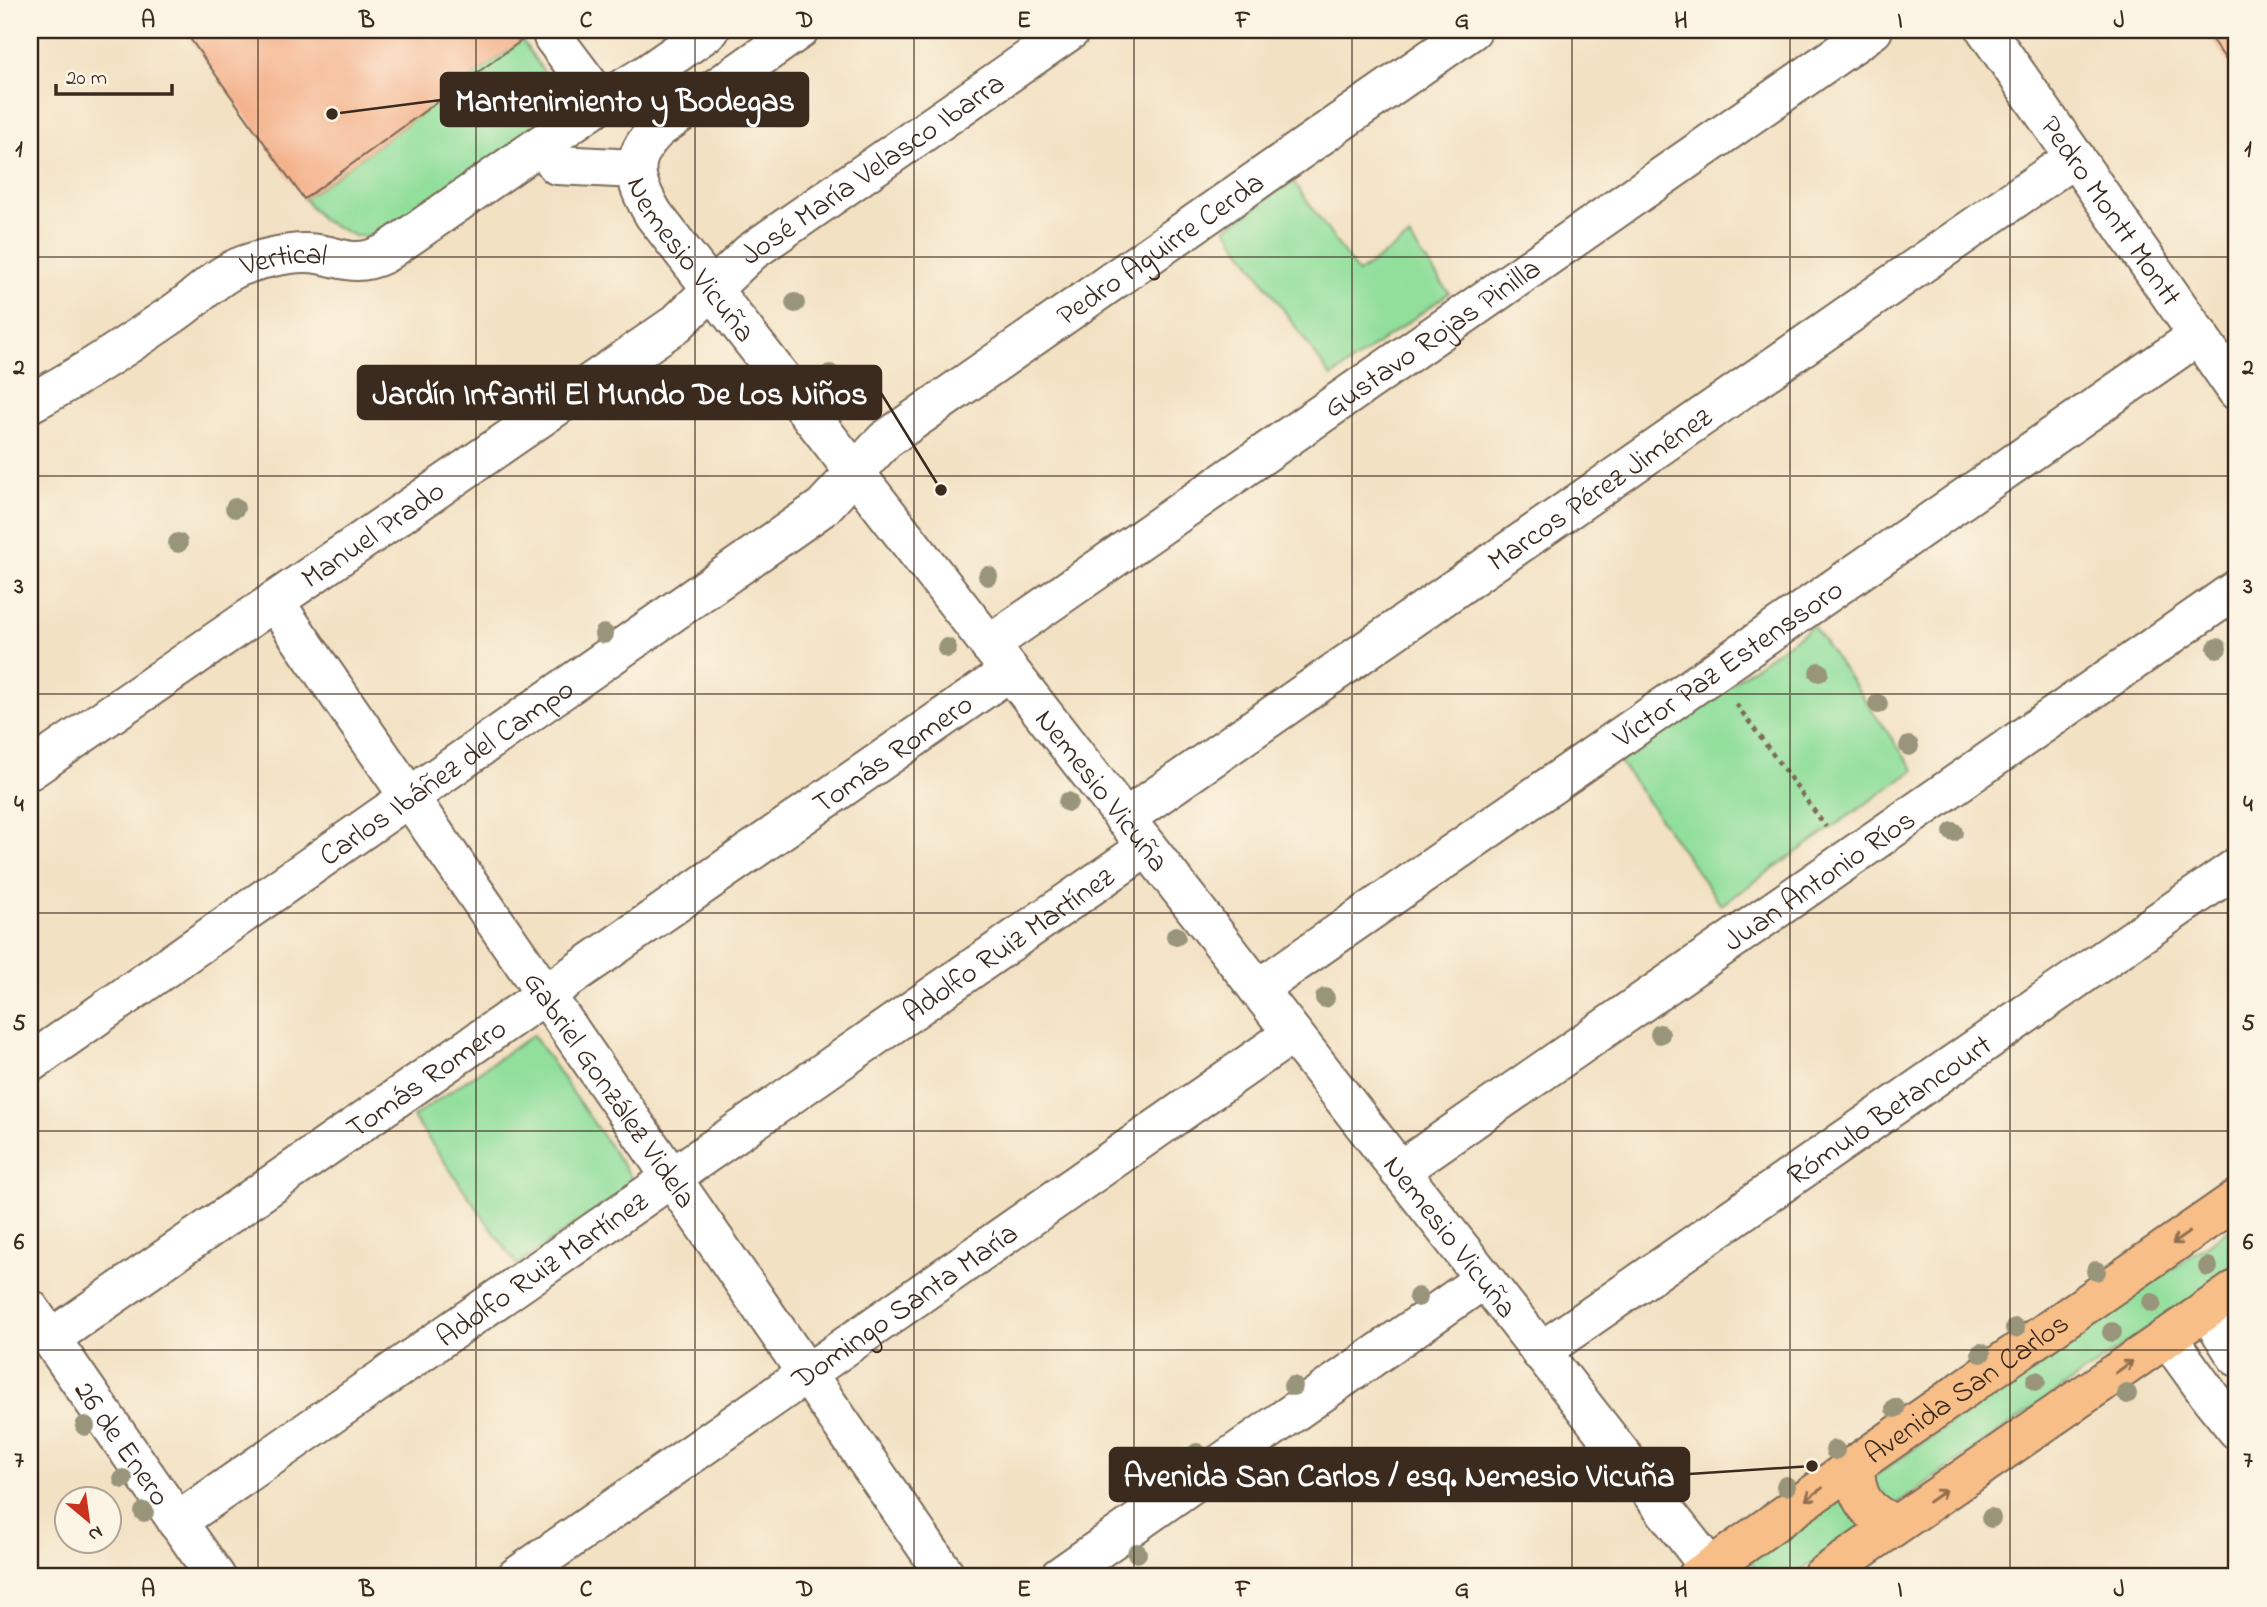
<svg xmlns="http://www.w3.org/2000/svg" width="2267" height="1607" font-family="'Indie Flower',sans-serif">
<rect width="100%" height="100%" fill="#fcf5e5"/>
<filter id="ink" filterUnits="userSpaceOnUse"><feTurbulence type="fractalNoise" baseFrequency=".0143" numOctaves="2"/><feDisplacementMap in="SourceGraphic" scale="14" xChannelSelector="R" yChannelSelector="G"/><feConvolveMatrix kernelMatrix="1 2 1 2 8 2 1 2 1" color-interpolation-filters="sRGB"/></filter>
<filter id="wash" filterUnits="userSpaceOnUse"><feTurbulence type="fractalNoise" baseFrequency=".00686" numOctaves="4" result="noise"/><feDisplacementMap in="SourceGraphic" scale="28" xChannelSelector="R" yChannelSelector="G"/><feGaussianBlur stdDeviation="1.57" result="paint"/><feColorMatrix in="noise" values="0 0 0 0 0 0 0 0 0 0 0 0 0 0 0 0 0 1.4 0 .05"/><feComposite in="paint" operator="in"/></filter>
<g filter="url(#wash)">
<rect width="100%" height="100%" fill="#f2e1c3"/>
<g fill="#92df9c" stroke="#66845d" stroke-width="2">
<polygon points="522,40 563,100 557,114 378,236 355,236 322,220 304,199"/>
<polygon points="1293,181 1358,273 1409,237 1449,293 1331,377 1226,228"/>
<polygon points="1813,626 1914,770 1721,905 1620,762"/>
<polygon points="533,1035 635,1183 517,1265 413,1117"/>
<polygon points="2237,1224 2237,1266 1792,1577 1761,1577 1751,1562"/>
</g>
<g id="blocks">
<g fill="#f4b38d">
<polygon points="184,30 536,30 304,199"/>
<polygon points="2205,30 2237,30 2237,75"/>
</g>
</g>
</g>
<g filter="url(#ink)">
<use href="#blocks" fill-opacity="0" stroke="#7b6a58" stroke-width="2"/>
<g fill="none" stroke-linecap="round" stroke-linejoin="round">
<defs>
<g id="minor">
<path id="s1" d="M799 30 658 129C626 160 634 181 654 215L1717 1577"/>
<path id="s2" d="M1986 30 2237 391"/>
<polyline points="553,37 602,102"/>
<polyline points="542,144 557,165 636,169"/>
<path id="s3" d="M30 403C78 378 125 347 170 316 194 301 213 278 239 267 256 260 289 252 307 253 340 254 350 270 384 254L602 102 647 74 710 30"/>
<path id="s4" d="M274 601 947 1577"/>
<path id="s5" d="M989 645 1873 30"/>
<path id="s6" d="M30 770 676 324 751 252 1071 30"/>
<path id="s7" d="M1124 819 2075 157"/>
<path id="s8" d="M1258 989 2199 335"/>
<path id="s9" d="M30 1063 823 507 885 440 1472 30"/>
<path id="s10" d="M1399 1171 2237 589"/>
<path id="s11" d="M30 1309 216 1577"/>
<polyline points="2207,1310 2237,1357"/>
<polyline points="2167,1337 2211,1398 2237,1430"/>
<path id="s12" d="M50 1339 1010 671"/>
<path id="s13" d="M1540 1352 2237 867"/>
<path id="s14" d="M177 1522 1147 847"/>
<path id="s15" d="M516 1577 1292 1034"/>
<polyline points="1059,1577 1484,1279"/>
</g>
<g id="major">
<path d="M1855 1465C1855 1497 1865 1512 1895 1524"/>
<path id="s16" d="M1697 1577 1855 1465 2237 1199"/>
<polyline points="1821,1577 2237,1289"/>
</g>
</defs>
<use href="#minor" stroke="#7b6a58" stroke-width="42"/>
<use href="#major" stroke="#7b6a58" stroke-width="42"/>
<polyline stroke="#7b6a58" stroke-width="4.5" stroke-dasharray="5 5" stroke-linecap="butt" points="1736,704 1826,827"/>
<use href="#minor" stroke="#fff" stroke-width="38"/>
<use href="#major" stroke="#f7be88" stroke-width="38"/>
</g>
<g fill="#99957a">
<circle cx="477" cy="118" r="10"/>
<circle cx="795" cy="303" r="10"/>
<circle cx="830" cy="374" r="10"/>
<circle cx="235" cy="508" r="10"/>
<circle cx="178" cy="543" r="10"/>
<circle cx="988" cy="576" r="10"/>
<circle cx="604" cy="634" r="10"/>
<circle cx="947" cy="648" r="10"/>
<circle cx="2217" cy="648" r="10"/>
<circle cx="1819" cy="672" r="10"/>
<circle cx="1878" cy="704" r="10"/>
<circle cx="1909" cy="746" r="10"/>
<circle cx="1068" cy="802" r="10"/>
<circle cx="1953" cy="832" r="10"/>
<circle cx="1176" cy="936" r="10"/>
<circle cx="1325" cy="998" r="10"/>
<circle cx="1660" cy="1034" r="10"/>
<circle cx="2208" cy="1267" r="10"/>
<circle cx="2096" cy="1271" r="10"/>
<circle cx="1418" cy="1297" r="10"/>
<circle cx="2152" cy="1303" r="10"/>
<circle cx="2015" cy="1328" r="10"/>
<circle cx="2112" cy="1332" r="10"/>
<circle cx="1981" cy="1353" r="10"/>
<circle cx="2036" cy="1381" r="10"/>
<circle cx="1293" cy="1386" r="10"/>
<circle cx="2127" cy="1394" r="10"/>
<circle cx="1895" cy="1408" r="10"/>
<circle cx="85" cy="1426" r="10"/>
<circle cx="1835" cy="1450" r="10"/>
<circle cx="1197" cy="1453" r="10"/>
<circle cx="123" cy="1479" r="10"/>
<circle cx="1786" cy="1486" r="10"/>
<circle cx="144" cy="1512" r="10"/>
<circle cx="1991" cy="1518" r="10"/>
<circle cx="1137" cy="1553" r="10"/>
</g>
<defs><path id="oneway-shaft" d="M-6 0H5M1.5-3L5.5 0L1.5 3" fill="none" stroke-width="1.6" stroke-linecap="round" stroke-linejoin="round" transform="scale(1.75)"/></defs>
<g stroke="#906d4e">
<use href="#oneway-shaft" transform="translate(2181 1238) rotate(145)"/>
<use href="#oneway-shaft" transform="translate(2124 1367) rotate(-35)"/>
<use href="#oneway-shaft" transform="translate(1814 1494) rotate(144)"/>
<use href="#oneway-shaft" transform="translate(1937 1496) rotate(-35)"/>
</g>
</g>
<path fill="none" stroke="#3b2a1e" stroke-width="2" stroke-opacity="0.55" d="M258 30V1577M476 30V1577M695 30V1577M914 30V1577M1134 30V1577M1352 30V1577M1572 30V1577M1790 30V1577M2010 30V1577M30 257H2237M30 476H2237M30 694H2237M30 913H2237M30 1131H2237M30 1350H2237"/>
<g text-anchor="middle" stroke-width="5" stroke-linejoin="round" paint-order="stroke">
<g font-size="30" fill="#3b2a1e" stroke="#fcf5e5">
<text dy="10" stroke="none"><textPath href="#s6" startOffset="1036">José María Velasco Ibarra</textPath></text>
<text dy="10" stroke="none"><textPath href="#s2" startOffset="220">Pedro Montt Montt</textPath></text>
<text dy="10" stroke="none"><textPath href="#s9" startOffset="1395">Pedro Aguirre Cerda</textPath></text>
<text dy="10" stroke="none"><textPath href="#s1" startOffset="326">Nemesio Vicuña</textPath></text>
<text dy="10" stroke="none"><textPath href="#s3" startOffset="296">Vertical</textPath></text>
<text dy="10" stroke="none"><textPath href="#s5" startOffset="539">Gustavo Rojas Pinilla</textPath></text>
<text dy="10" stroke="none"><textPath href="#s7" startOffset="579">Marcos Pérez Jiménez</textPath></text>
<text dy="10" stroke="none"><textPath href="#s6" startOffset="416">Manuel Prado</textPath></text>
<text dy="10" stroke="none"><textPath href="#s8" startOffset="572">Víctor Paz Estenssoro</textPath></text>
<text dy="10" stroke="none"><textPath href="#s12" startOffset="1026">Tomás Romero</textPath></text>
<text dy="10" stroke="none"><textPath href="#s9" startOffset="508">Carlos Ibáñez del Campo</textPath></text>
<text dy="10" stroke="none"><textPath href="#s1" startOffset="998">Nemesio Vicuña</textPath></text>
<text dy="10" stroke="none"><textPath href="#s10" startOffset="511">Juan Antonio Ríos</textPath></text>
<text dy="10" stroke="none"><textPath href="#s14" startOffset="1012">Adolfo Ruiz Martínez</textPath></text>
<text dy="10" stroke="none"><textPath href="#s12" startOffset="458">Tomás Romero</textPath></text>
<text dy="10" stroke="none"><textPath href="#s4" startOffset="593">Gabriel González Videla</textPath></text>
<text dy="10" stroke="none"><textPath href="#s13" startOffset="425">Rómulo Betancourt</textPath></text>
<text dy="10" stroke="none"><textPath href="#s1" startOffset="1564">Nemesio Vicuña</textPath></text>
<text dy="10" stroke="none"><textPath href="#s14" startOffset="444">Adolfo Ruiz Martínez</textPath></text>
<text dy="10" stroke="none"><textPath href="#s15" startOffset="474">Domingo Santa María</textPath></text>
<text dy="10" stroke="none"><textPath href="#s16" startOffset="329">Avenida San Carlos</textPath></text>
<text dy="10" stroke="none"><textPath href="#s11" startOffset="163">26 de Enero</textPath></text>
</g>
</g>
<path fill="none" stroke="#3b2a1e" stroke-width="2.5" d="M332 114L441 100M941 490L881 393M1812 1466L1689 1474"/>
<g fill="#3b2a1e" stroke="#fcf5e5" stroke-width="2.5">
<circle cx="332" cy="114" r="7"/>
<circle cx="941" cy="490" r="7"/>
<circle cx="1812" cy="1466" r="7"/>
</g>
<g fill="#3b2a1e" stroke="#3b2a1e" stroke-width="2.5">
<rect x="441" y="73" width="367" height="53" rx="7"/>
<rect x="358" y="366" width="523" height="53" rx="7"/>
<rect x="1110" y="1448" width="579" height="53" rx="7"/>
</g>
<g font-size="32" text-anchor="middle" font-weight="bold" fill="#fff">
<text x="625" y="111">Mantenimiento y Bodegas</text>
<text x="620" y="404">Jardín Infantil El Mundo De Los Niños</text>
<text x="1399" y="1486">Avenida San Carlos / esq. Nemesio Vicuña</text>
</g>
<rect width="2267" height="1607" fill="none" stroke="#fcf5e5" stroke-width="77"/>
<g transform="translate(88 1520) rotate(151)"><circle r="33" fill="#fcf5e5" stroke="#afa495" stroke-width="2"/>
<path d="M0-5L12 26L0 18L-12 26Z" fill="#c8321e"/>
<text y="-10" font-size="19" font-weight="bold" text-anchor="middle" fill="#3b2a1e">N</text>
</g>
<path d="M56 84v10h116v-10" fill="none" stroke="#3b2a1e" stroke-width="3.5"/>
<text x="66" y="84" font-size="21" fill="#3b2a1e" stroke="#fcf5e5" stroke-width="5" paint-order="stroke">20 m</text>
<rect x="38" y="38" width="2190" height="1530" fill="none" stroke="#3b2a1e" stroke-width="2.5"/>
<g font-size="23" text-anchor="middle" font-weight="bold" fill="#3b2a1e">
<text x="148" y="27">A</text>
<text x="367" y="27">B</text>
<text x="586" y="27">C</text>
<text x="805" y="27">D</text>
<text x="1024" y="27">E</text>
<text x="1243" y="27">F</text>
<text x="1462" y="27">G</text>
<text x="1681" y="27">H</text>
<text x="1900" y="27">I</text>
<text x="2119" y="27">J</text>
<text x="19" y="156">1</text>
<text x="2248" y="156">1</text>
<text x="19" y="374">2</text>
<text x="2248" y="374">2</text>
<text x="19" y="593">3</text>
<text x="2248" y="593">3</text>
<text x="19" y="811">4</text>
<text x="2248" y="811">4</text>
<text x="19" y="1030">5</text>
<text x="2248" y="1030">5</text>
<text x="19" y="1249">6</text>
<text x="2248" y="1249">6</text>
<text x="19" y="1467">7</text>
<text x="2248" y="1467">7</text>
<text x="148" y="1596">A</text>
<text x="367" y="1596">B</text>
<text x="586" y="1596">C</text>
<text x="805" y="1596">D</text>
<text x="1024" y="1596">E</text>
<text x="1243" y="1596">F</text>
<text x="1462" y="1596">G</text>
<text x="1681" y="1596">H</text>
<text x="1900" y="1596">I</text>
<text x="2119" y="1596">J</text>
</g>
</svg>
